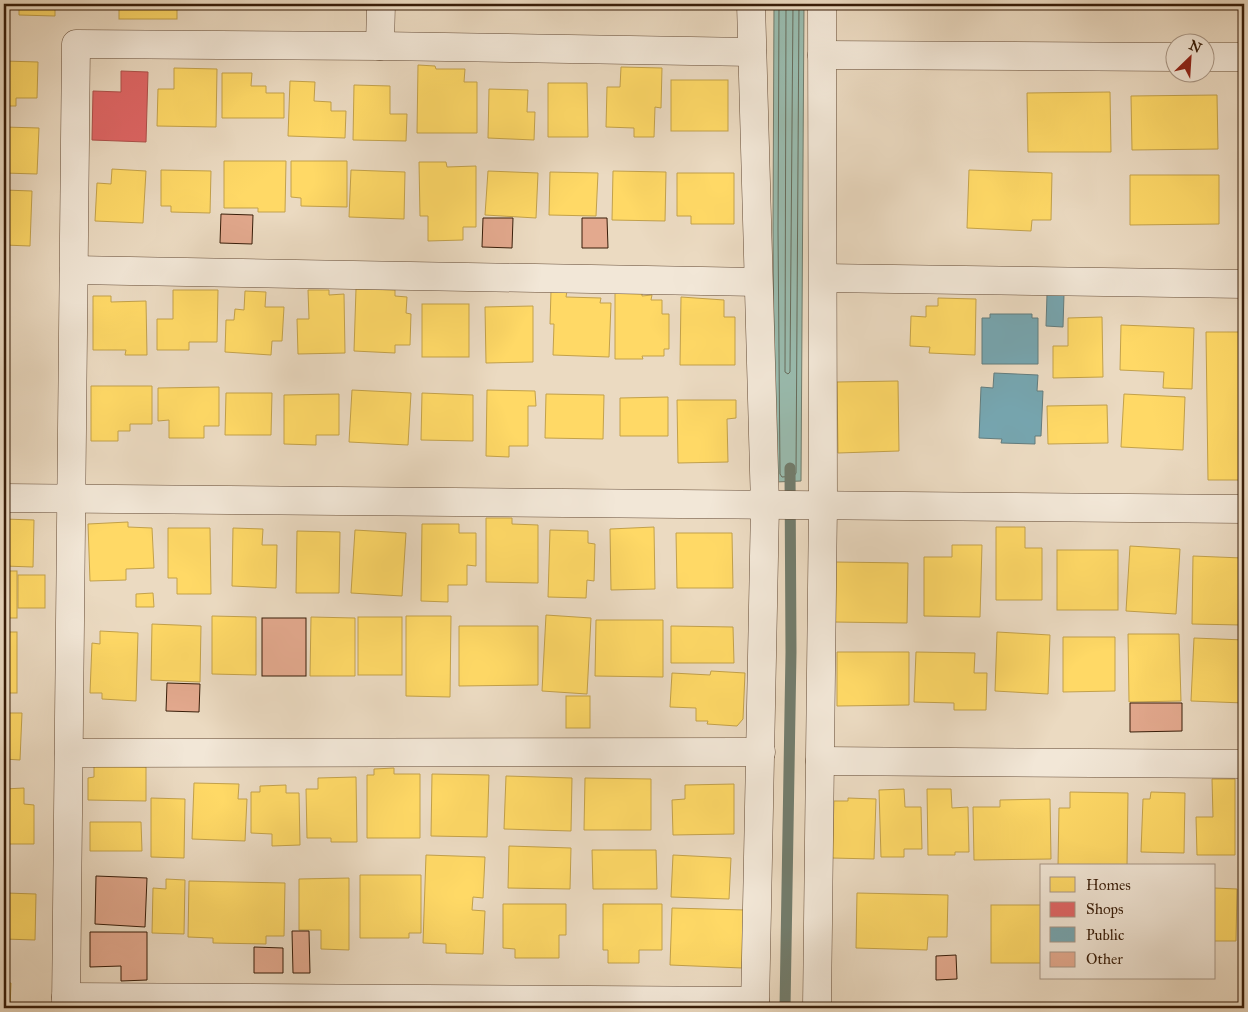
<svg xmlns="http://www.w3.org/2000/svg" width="1248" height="1012" font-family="'IM FELL Great Primer',serif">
<rect width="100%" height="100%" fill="#ebdac1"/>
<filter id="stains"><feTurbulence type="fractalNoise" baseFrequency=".004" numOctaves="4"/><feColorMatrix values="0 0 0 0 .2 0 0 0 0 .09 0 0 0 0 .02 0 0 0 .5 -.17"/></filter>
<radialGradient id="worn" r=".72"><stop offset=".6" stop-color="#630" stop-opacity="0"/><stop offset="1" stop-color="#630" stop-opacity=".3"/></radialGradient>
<polygon fill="#99bbae" stroke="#727c6c" points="774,4 804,4 801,481 775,482 773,229"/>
<g fill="#ffd966" stroke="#c3a14a">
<polygon points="19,4 55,4 55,16 19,15"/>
<rect x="119" y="4" width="58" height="15"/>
<polygon points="4,61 38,62 37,98 16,98 16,106 4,106"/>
<polygon points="418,65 435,66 436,69 465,69 464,82 477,82 477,133 417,133"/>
<polygon points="621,67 662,68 661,108 655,107 654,137 634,137 634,128 606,127 607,87 620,87"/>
<polygon points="174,68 217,69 216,127 157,126 158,89 174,89"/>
<polygon points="222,73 252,73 251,86 266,86 266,93 284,93 284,118 222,118"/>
<rect x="671" y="80" width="57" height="51"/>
<polygon points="290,81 315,82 314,101 331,102 331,111 346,111 345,138 288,136"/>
<polygon points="548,83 587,83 588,137 548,137"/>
<polygon points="354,85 390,86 390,114 407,114 406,141 353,140"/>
<polygon points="489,89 528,90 527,112 535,112 534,140 488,138"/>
<polygon points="1110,92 1111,152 1028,152 1027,93"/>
<polygon points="1217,95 1218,149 1132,150 1131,96"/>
<polygon points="4,127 39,128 37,174 4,173"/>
<polygon points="224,161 286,161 285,212 258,212 258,208 224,208"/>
<polygon points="291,161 347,161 347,207 301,206 301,198 291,197"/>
<polygon points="419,162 446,162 447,167 476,166 476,227 463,227 463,240 428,241 428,216 420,216"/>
<polygon points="112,169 146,171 143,223 95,221 97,183 111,184"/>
<polygon points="161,170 211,171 210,213 171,212 171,206 161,206"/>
<polygon points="351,170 405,172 404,219 349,217"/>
<polygon points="969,170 1052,173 1051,220 1032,220 1031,231 967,228"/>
<polygon points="488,171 538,173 536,218 485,215"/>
<polygon points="613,171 666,172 665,221 612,220"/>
<polygon points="550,172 598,173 596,216 549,215"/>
<polygon points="677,173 734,173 734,224 691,224 691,216 677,216"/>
<polygon points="1130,175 1219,175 1219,224 1130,225"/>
<polygon points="4,190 32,191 30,246 4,245"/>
<polygon points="356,289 395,290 395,296 407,297 406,313 411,314 410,345 395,345 395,353 354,351"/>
<polygon points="173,290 218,290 217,342 189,342 189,350 157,350 157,319 173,319"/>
<polygon points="308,290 329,290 329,295 344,294 345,353 298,354 297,319 309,319"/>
<polygon points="245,291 266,292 265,307 284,307 282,341 272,341 271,355 225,352 226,320 234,320 235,309 244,310"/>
<polygon points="551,291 567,291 566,297 601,298 600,303 611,303 609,357 553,355 554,324 550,324"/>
<polygon points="615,293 642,293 642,296 652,295 651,300 662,300 662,314 669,314 669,349 664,349 664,356 642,356 643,359 615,359"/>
<polygon points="93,296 111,296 111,302 146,301 147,355 125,355 126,350 93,350"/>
<polygon points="681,297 724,300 724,317 735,317 735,365 680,365"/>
<polygon points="938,298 976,299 975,355 929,353 930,347 910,346 911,316 926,317 926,306 938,306"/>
<rect x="422" y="304" width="47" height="53"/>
<polygon points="533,306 533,362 486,363 485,307"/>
<polygon points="1102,317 1103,377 1053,378 1053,346 1068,346 1068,318"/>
<polygon points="1121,325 1194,328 1192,389 1163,388 1164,372 1120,370"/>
<polygon points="1206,332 1244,332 1244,480 1208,480"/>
<polygon points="898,381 899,451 838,453 837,382"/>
<polygon points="91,386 152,386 152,424 130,424 130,431 118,431 118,441 91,441"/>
<polygon points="219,387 219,426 204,426 204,438 169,438 169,420 158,421 158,388"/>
<polygon points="352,390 411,393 408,445 349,442"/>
<polygon points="487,390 535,391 536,406 528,406 528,446 509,446 509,457 486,456"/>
<polygon points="226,393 272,393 271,435 225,435"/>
<polygon points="422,393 473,395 473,441 421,440"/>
<polygon points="339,394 339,435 316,435 316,445 284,444 284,395"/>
<polygon points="546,394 604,395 603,439 545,438"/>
<polygon points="1124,394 1185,397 1183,450 1121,447"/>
<polygon points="668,397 668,436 620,436 620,398"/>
<polygon points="677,400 736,400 736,418 727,419 728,462 678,463"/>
<polygon points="1107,405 1108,443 1048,444 1047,406"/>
<polygon points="486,518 512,518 512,524 538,525 538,583 486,582"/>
<polygon points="4,519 34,520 33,567 4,566"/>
<polygon points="128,522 128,527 152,528 154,568 126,569 126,580 90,581 88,524"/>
<polygon points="422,524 459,524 459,533 476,533 476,566 467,565 467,585 448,585 448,602 421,601"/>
<polygon points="654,527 655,589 611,590 610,529"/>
<polygon points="996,527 1025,527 1025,548 1042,548 1042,600 996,600"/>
<polygon points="168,528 210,528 211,594 177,594 177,578 168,578"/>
<polygon points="233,528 263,529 262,545 277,545 276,588 232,586"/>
<polygon points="355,530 406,533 402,596 351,593"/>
<polygon points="550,530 588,531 588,543 595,544 594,581 587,580 586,598 548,597"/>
<polygon points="297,531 340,532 339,593 296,593"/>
<polygon points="676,533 732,533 733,588 677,588"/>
<polygon points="952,545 982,545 980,617 924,616 924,557 952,557"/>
<polygon points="1130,546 1180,549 1176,614 1126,611"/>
<rect x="1057" y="550" width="61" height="60"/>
<polygon points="1193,556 1242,558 1241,625 1192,624"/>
<polygon points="835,562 908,563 907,623 834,622"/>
<rect x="4" y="571" width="13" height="47"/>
<rect x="18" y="575" width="27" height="33"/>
<polygon points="153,593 154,607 136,607 136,594"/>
<polygon points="546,615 591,618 587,694 542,691"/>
<polygon points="212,616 256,617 256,675 212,674"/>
<polygon points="406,616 451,616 450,697 406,696"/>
<polygon points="311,617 355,618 355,676 310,676"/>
<rect x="358" y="617" width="44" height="58"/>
<polygon points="596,620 663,620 663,677 595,676"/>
<polygon points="152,624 201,626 200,682 151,680"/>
<polygon points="459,626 538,626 538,685 459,686"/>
<polygon points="671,626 733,627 734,663 671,663"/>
<polygon points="100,631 138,633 136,701 102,699 102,693 90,693 92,643 100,644"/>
<rect x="4" y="632" width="13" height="61"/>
<polygon points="997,632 1050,635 1048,694 995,691"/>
<polygon points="1128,634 1179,634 1181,701 1129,702"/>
<polygon points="1063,637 1115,637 1115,691 1063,692"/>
<polygon points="1194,638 1244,640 1244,703 1191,701"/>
<polygon points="837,652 909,652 909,705 837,706"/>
<polygon points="916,652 975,653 974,673 987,673 986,710 954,710 954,703 914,702"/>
<polygon points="711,671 745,673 743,719 737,726 707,724 708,721 696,721 696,708 670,707 672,673 710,675"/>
<rect x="566" y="696" width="24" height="32"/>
<polygon points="4,713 22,713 20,760 4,759"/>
<polygon points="94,766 146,767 146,801 88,800 88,778 94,777"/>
<polygon points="394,768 394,774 420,774 420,838 367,838 367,775 374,775 374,769"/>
<polygon points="432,774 489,775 487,837 431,836"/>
<polygon points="506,776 572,778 571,831 504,829"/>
<polygon points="356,777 357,842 331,842 331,838 307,838 306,789 318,789 318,778"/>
<polygon points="585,778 651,779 651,830 584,830"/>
<polygon points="1212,779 1235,779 1235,855 1197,855 1196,817 1213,817"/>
<polygon points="194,783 239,784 238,799 247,799 245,841 192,839"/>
<polygon points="734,784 734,834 673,835 672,800 685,799 685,785"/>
<polygon points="286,785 286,793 299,793 300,845 272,846 272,834 251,833 251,792 260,792 260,786"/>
<polygon points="24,788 24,804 34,805 34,844 4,844 4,789"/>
<polygon points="904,789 905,807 921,807 922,849 904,849 904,857 881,857 879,790"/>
<polygon points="927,789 951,789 952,808 968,807 969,852 955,852 955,855 928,855"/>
<polygon points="1070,792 1128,793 1127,866 1058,866 1059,808 1070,808"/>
<polygon points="1151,792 1185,793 1184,853 1141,852 1143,799 1150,799"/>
<polygon points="151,798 185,799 184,858 151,857"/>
<polygon points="848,798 876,799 874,859 832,858 834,801 848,801"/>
<polygon points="1050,799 1051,859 974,860 973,807 1000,807 1000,800"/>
<polygon points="90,822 141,822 142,851 90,851"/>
<polygon points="509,846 571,848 570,889 508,888"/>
<polygon points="592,850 656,850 657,889 593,889"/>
<polygon points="426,855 485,857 483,898 473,897 472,910 485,911 483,954 446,953 446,944 423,943"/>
<polygon points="673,855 731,858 729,899 671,897"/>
<polygon points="360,875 421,875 421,933 409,933 409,938 360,938"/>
<polygon points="349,878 349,950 321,949 321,930 299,930 299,879"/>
<polygon points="4,879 6,879 6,893 36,894 35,940 4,939"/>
<polygon points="166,879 185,880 184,934 152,933 153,888 166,889"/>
<polygon points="189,881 285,883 284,936 266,936 266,944 213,943 213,938 188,937"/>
<polygon points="1214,888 1237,889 1236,941 1214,941"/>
<polygon points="857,893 948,895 947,937 928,937 927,950 856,948"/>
<polygon points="503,904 566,904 566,935 559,935 559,958 515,958 515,949 503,948"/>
<polygon points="603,904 662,904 662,950 639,950 639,963 608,963 608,950 603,950"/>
<rect x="991" y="905" width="51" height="58"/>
<polygon points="672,908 745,910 742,968 670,965"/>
<polygon points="4,983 11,983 10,1008 4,1008"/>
</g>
<polygon fill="#e06666" stroke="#ae504a" points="121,71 148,72 146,142 92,140 93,91 121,92"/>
<g fill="#76a5af" stroke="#637c7d">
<polygon points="1047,294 1064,294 1063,327 1046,326"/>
<polygon points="990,314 1032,314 1032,318 1038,318 1038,364 982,364 982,318 990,318"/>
<polygon points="994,373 1038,375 1037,391 1043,391 1041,436 1035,436 1035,444 1001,443 1002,439 979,438 981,387 993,388"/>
</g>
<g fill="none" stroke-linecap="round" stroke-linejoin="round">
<g stroke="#686c5c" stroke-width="1">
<polyline points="779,4 778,229 780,474 782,477 794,476 796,473 799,4"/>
<polyline points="786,4 785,372 788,374 790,372 793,4"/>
</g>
<polyline stroke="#727c6c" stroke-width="11" points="785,1008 791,652 790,468"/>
</g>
<g fill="#e3a98e" stroke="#381d09">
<polygon points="221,214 253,215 252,244 220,243"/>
<polygon points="483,218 513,218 512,248 482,247"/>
<polygon points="582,218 607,218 608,248 582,248"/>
<rect x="262" y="618" width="44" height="58"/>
<polygon points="167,683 200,684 199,712 166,711"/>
<polygon points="1130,703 1182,703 1182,731 1130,732"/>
<polygon points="96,876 147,878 145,927 95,924"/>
<polygon points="292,931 309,931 310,973 293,973"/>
<polygon points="90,932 147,932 147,980 121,981 121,966 90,967"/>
<polygon points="254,947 283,948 283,973 254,973"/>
<polygon points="956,955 957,979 936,980 936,956"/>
</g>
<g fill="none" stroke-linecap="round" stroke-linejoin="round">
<defs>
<g id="minor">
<polyline points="751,4 765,506 755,1008"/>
<polyline points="380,46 381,4"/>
<polyline points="822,55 1176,57"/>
<polyline points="1206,57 1244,57"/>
<polyline points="74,270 758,282"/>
<polyline points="823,278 1244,284"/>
<polyline points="4,498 1244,509"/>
<polyline points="69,753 761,752"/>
<polyline points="820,761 1244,764"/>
<polyline points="66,997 755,1001"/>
<polyline points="66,1008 76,44 380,46 752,52"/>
<polyline points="817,1008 823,504 822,4"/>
</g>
</defs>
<use href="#minor" stroke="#654c37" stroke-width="29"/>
<use href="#minor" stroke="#f2e7d7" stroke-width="28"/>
</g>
<rect width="1248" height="1012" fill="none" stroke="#ebdac1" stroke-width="20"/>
<rect x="5" y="5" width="1238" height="1002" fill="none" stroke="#381d09" stroke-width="2.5"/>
<rect x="10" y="10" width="1228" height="992" fill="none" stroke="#381d09"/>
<rect x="1040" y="864" width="175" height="115" fill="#f2e7d7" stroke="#a89685"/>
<rect x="1050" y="877" width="25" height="15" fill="#ffd966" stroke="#a89685"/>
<text x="1086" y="890" font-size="15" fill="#381d09">Homes</text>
<rect x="1050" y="902" width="25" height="15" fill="#e06666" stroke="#a89685"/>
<text x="1086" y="914" font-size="15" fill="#381d09">Shops</text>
<rect x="1050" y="927" width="25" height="15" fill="#76a5af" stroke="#a89685"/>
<text x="1086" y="940" font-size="15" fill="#381d09">Public</text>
<rect x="1050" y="952" width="25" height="15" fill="#e3a98e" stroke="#a89685"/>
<text x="1086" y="964" font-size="15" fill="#381d09">Other</text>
<g transform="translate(1190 58) rotate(25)"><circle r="24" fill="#f2e7d7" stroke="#a89685"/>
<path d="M0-4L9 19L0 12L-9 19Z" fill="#8f2418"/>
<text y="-8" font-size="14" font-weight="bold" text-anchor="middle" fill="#381d09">N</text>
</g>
<rect width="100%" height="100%" filter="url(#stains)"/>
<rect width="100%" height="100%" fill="url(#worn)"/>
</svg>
